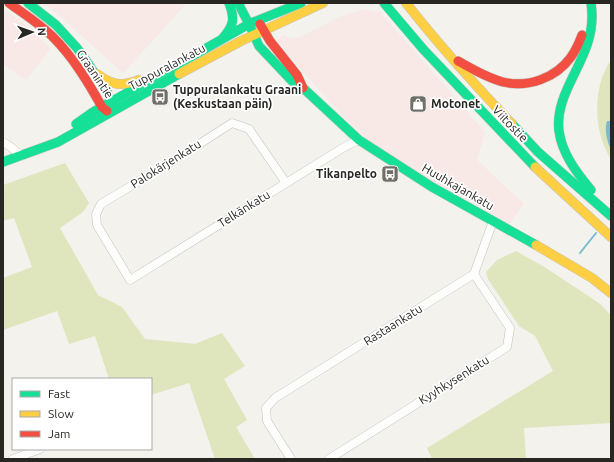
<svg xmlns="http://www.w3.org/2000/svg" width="614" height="462" font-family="Ubuntu,sans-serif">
<rect width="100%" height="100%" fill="#f3f2ec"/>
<g fill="#f8e9e6">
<polygon points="43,3 187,3 123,73 54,11"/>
<polygon points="3,9 22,22 51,48 26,80 3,64"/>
<polygon points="364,9 381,13 485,132 477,160 524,204 509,224 447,190 407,166 368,140 343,116 285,52 277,40 284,35 289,38 300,37 339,17"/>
</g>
<g fill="#dfe6bd">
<path d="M611 60V159C593 132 592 87 611 60Z"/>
<polygon points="65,163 89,203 83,212 60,228 98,295 122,307 145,339 195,344 222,333 245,366 224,379 247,420 236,427 255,459 215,459 189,383 151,395 151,379 109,379 95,336 69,344 57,311 3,330 3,278 32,267 14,218 3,221 3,185"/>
<polygon points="516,251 546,268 599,303 611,315 611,423 524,428 526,459 432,459 427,448 553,371 535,336 519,326 488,279 486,272 497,260"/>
</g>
<path fill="#76bbce" d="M607 121H611V150C607 141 604 130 607 121Z"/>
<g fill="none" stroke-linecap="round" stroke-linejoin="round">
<polyline stroke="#76bbce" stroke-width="2" points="580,253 596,233"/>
<defs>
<g id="street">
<polyline points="3,142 11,147 21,156"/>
<polyline points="286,183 249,129 232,123 176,159 101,204 96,214 97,225 130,280 346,146 359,140"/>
<polyline points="13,459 40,449"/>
<polyline points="291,459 267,421 266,408 275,398 474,274 493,221"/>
<polyline points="329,459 507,347 510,328 474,274"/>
</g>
<g id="fast">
<polyline points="28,3 56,25 77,48 89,65 107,92 111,102 111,109"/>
<polyline points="238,3 249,24"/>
<polyline points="384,3 423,49 535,167"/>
<path d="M591 3C593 16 592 29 588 42 579 72 555 99 559 131 562 154 577 173 591 190"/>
<polyline points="249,24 259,46 292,81 303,88 359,140 432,187 536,245"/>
<path d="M223 38C234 25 235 19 229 3"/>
<polyline points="76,124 93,112 249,24 301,3"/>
<polyline points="512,124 538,152 611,216"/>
<polyline points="3,162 58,142 179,74"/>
</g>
<g id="slow">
<path d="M406 3C439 45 475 85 512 124"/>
<path d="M97 74C112 85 121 87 139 80"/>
<polyline points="179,74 241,41 323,3"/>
<polyline points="535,167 611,237"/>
<polyline points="536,245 592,278 611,293"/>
</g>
<g id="jam">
<path d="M9 3C24 14 40 24 53 37 73 57 88 82 102 107L107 111"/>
<polyline points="260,24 270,41 297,75 303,88"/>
<path d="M458 61C472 69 487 78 503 82 528 88 556 78 571 57 576 50 579 43 582 35"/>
</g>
</defs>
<use href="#street" stroke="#c3c2be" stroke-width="9"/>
<use href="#fast" stroke="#c3c2be" stroke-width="10"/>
<use href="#slow" stroke="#c3c2be" stroke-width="10"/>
<use href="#jam" stroke="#c3c2be" stroke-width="10"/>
<use href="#street" stroke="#fdfdfc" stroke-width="8"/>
<use href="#fast" stroke="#16e098" stroke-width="9"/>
<use href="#slow" stroke="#ffcf43" stroke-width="9"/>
<use href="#jam" stroke="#f24e42" stroke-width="9"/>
</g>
<defs>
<symbol id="bus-square" viewBox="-11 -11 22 22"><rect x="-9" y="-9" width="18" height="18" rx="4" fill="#6f6e69" stroke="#fff"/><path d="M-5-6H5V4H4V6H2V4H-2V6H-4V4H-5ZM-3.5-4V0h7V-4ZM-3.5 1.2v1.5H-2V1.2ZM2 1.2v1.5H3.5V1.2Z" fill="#fff"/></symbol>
<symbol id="shop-square" viewBox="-11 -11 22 22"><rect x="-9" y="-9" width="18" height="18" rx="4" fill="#6f6e69" stroke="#fff"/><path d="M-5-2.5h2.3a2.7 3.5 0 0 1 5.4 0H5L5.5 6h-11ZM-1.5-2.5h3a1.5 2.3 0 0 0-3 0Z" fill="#fff"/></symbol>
</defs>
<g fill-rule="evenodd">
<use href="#bus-square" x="150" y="87" width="20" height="20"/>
<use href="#shop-square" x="408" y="94" width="20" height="20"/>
<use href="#bus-square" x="380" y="164" width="20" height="20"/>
</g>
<g text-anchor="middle" stroke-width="3.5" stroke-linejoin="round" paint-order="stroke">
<g font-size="12" fill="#282723" stroke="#fff">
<text transform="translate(167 67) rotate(-28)" y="4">Tuppuralankatu</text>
<text transform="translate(95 74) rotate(56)" y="4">Graanintie</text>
<text transform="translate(510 124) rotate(46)" y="4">Viitostie</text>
<text transform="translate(166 164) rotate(-32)" y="4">Palokärjenkatu</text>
<text transform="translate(458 187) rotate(30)" y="4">Huuhkajankatu</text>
<text transform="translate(244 209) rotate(-32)" y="4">Telkänkatu</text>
<text transform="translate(393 325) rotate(-32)" y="4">Rastaankatu</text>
<text transform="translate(454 380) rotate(-32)" y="4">Kyyhkysenkatu</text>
</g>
<g font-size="12" font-weight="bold" fill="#282723" stroke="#fff" text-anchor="start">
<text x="173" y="94">Tuppuralankatu Graani<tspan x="173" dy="14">(Keskustaan päin)</tspan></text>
<text x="431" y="108">Motonet</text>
<text x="377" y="178" text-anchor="end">Tikanpelto</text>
</g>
</g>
<rect width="614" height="462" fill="none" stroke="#282723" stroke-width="8"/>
<rect x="12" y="378" width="140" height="72" fill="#ffffff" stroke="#a9a9a7"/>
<rect x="20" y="391" width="20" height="6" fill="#16e098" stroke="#a9a9a7"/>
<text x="48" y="398" font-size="12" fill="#282723">Fast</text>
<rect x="20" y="411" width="20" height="6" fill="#ffcf43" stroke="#a9a9a7"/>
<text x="48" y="418" font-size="12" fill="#282723">Slow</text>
<rect x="20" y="431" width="20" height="6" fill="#f24e42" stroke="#a9a9a7"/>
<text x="48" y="438" font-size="12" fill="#282723">Jam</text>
<g transform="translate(32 32) rotate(88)" stroke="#ffffff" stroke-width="3" paint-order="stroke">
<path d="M0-3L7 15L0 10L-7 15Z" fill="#282723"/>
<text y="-6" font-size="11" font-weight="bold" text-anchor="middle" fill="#282723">N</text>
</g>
</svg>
